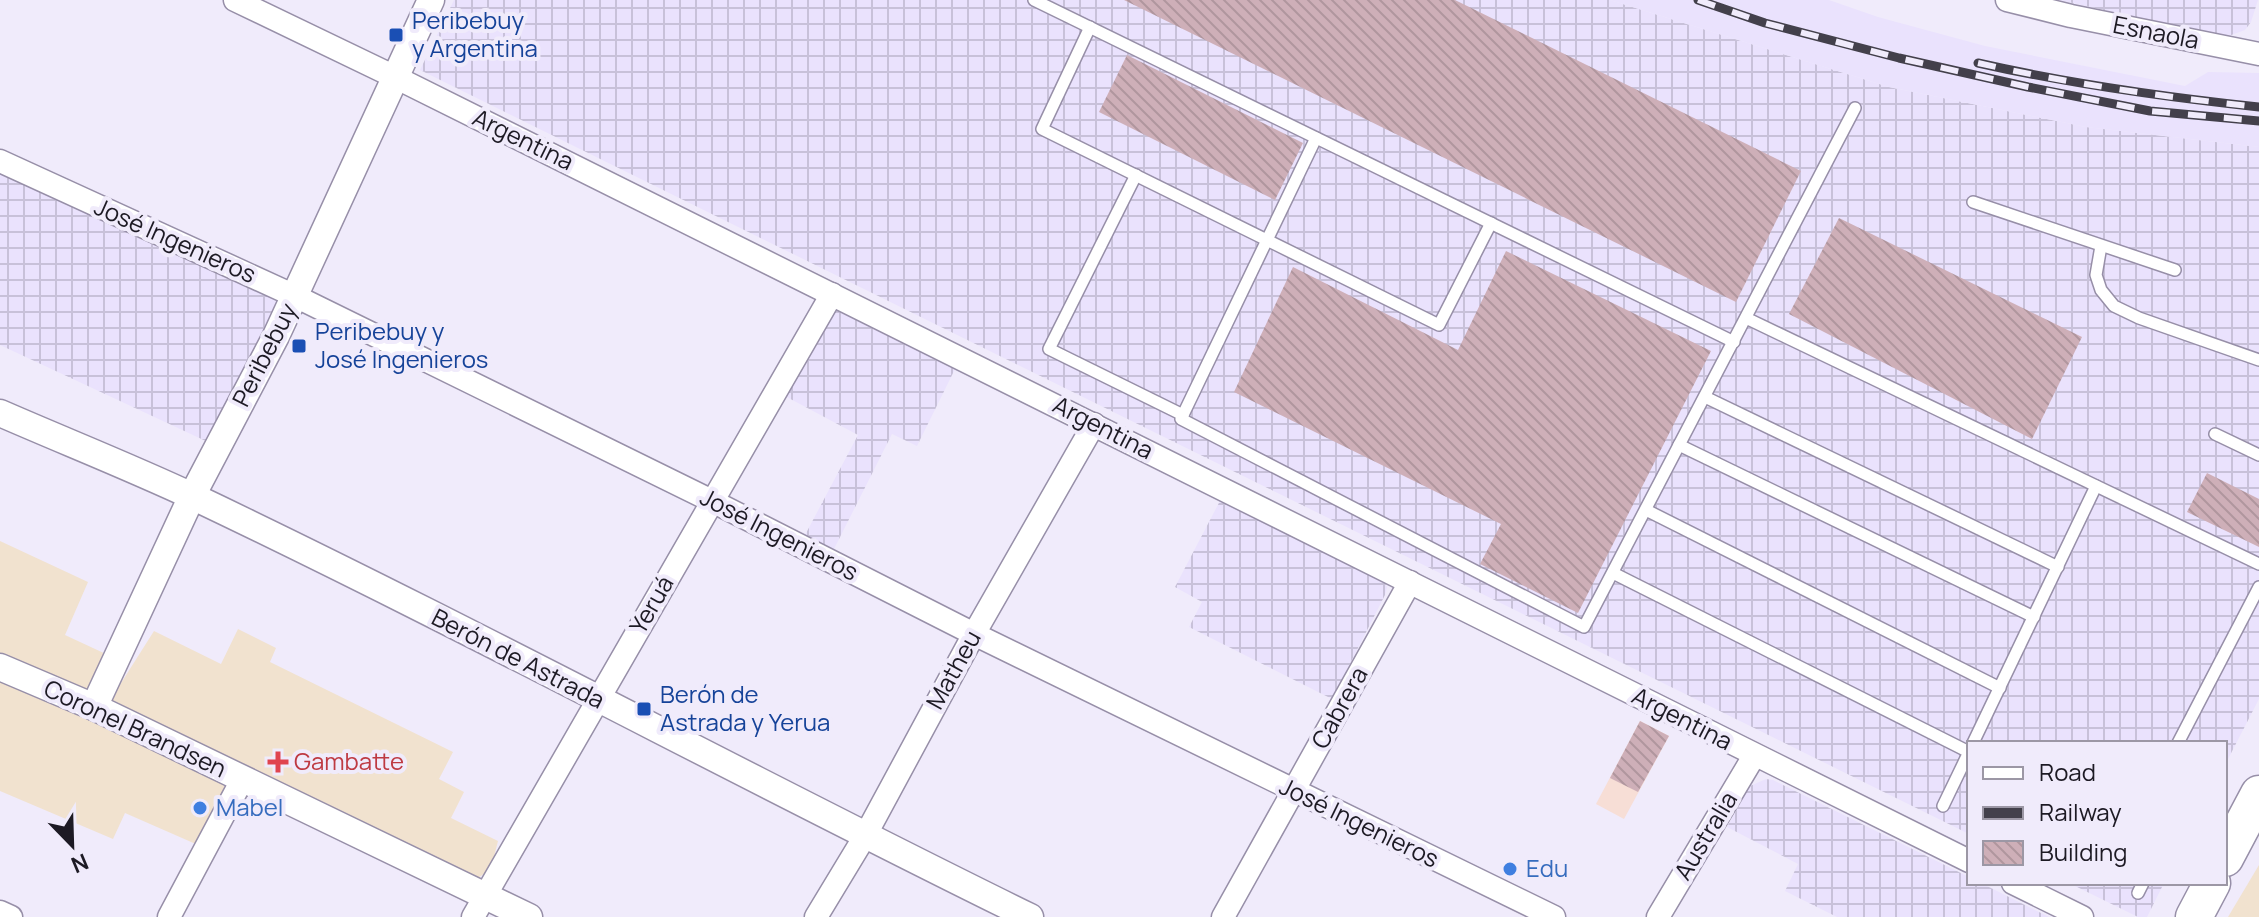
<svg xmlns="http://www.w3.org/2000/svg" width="2259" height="917" font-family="Manrope,sans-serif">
<defs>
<pattern id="industrial-grid" width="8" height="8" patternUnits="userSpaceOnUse" patternTransform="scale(2)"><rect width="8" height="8" fill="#eae2fd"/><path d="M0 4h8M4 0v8" fill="none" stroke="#c8c1d9"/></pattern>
<pattern id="building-back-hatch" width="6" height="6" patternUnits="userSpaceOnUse" patternTransform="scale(2)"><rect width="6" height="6" fill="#ceafb8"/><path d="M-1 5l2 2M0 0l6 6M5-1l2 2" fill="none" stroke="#b0969e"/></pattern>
</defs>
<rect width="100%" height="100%" fill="#f0ebfb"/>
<g fill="#f1e2cf">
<polygon points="0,541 88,582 65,635 108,655 92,688 87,691 0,657"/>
<polygon points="238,629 276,648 270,662 453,752 439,779 464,792 451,818 498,841 491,869 478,878 109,702 154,631 221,664"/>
<polygon points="0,679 221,781 226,789 198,845 125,813 113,839 0,791"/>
<polygon points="2259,865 2259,917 2228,917"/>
</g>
<g fill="url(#industrial-grid)">
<polygon points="454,0 1610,0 1889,87 2086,127 2259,147 2259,699 2225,765 2225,743 1969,743 1969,834 420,70"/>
<polygon points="2059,0 2258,0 2251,22 2245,30 2226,37"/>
<polygon points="0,168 277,299 275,308 210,443 0,345"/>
<polygon points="839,309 957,365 917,446 892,434 833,551 804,537 858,435 783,395 832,313"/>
<polygon points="1222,497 1383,579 1387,587 1385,595 1332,699 1189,627 1202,602 1175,587"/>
<polygon points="1766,779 1773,780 1969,877 1969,883 1981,883 2049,917 1837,917 1785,891 1798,864 1727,827 1750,786"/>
<polygon points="2069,883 2164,883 2147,917 2138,917"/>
</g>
<polygon fill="#f7ded6" points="1640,721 1669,736 1624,819 1596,804"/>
<polygon fill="#eae2fd" points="1610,0 1829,0 1878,17 1985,46 2185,86 2208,72 2259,73 2259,147 2086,127 1889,87"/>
<g fill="url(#building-back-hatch)">
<polygon points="1124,0 1455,0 1801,171 1736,302"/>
<polygon points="1127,55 1303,143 1275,200 1099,112"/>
<polygon points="1839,218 2082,337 2032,439 1789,314"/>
<polygon points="1506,251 1711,351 1578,613 1480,564 1501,524 1234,392 1293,267 1458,350"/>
<polygon points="2207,473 2259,499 2259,547 2187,512"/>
<polygon points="1640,721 1669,736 1638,792 1610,778"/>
</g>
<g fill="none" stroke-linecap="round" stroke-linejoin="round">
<defs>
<g id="service">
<polyline points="1034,0 1734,342"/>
<polyline points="1090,27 1042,129 1439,325 1491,223"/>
<polyline points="1316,138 1181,419 1584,627 1855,108"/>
<polyline points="1136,175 1049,349 1183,415"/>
<polyline points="1973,202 2175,270"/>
<polyline points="2101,246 2096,275 2101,290 2114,306 2139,318 2259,360"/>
<polyline points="1746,318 2259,564"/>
<polyline points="1705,397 2058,567"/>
<polyline points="2215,434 2259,455"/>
<polyline points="1679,445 2034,617"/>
<polyline points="1646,510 2000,688"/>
<polyline points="1613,573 1969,752"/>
<polyline points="1973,743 2096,486"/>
<polyline points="2178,743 2259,587"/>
<polyline points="1943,806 1969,752"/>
<polyline points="2138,893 2143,883"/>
</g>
<g id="minor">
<polyline points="235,0 395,77 1969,861"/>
<polyline points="2007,0 2071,16 2259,54"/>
<polyline points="0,161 295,296 712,501 974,634 1554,917"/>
<polyline points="2013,883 2082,917"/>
<polyline points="0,912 11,917"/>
<polyline points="169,917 242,780"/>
<polyline points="473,917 832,294"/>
<polyline points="816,917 865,836 974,634 1094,424"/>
<polyline points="1223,917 1410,582"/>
<polyline points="1658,917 1754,756"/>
</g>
<g id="tertiary">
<path d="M0 413C64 441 130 467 194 497 475 631 750 780 1030 917"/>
<polyline points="0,667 94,707 529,917"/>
<polyline points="94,707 192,496 276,336 431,0"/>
</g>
<g id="trunk">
<polyline points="2225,858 2259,794"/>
<polyline points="2194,917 2212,883"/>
</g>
</defs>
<use href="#service" stroke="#978fa8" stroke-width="14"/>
<use href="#minor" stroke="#978fa8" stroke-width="25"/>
<use href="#tertiary" stroke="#978fa8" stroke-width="29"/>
<use href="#trunk" stroke="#978fa8" stroke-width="39"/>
<use href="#service" stroke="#fff" stroke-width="11"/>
<use href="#minor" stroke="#fff" stroke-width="22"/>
<use href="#tertiary" stroke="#fff" stroke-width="26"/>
<use href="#trunk" stroke="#fff" stroke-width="36"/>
<defs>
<g id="rail">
<polyline points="1698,0 1765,23 1899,58 2028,87 2150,111 2259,121"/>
<path d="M1978 63C2071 84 2164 97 2259 107"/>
</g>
</defs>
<use href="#rail" stroke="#43404b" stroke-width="9"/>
<use href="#rail" stroke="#f0ebfb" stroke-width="6" stroke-dasharray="18" stroke-linecap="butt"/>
</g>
<g fill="#1a4fb4" stroke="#f0ebfb" stroke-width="3">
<rect x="388" y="27" width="16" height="16" rx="4"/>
<rect x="291" y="338" width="16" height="16" rx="4"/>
<rect x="636" y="701" width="16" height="16" rx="4"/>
</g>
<path fill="#e0444e" stroke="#f0ebfb" stroke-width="3" d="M274 750h8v8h8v8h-8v8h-8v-8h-8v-8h8z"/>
<g fill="#3f7fe0" stroke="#f0ebfb" stroke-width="3">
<circle cx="200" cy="808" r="8"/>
<circle cx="1510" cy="869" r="8"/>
</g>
<g text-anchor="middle" stroke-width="8" stroke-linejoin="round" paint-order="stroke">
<g font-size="24" fill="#164399" stroke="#f0ebfb" text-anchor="start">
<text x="412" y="29">Peribebuy<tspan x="412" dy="28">y Argentina</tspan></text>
<text x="315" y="340">Peribebuy y<tspan x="315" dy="28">José Ingenieros</tspan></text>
<text x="660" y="703">Berón de<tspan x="660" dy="28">Astrada y Yerua</tspan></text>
</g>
<g font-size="24" fill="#1d1a24" stroke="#f0ebfb">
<text transform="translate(2156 33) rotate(11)" y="8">Esnaola</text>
<text transform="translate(523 140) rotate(26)" y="8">Argentina</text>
<text transform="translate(175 241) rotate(24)" y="8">José Ingenieros</text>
<text transform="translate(265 355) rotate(-63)" y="8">Peribebuy</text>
<text transform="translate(1103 428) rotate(27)" y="8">Argentina</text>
<text transform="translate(779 535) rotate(27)" y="8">José Ingenieros</text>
<text transform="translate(652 605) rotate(-60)" y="8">Yeruá</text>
<text transform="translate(518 659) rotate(27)" y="8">Berón de Astrada</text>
<text transform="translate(954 670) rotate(-61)" y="8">Matheu</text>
<text transform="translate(1340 708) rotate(-61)" y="8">Cabrera</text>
<text transform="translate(1682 719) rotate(27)" y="8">Argentina</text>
<text transform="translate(135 729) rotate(25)" y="8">Coronel Brandsen</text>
<text transform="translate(1359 823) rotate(26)" y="8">José Ingenieros</text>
<text transform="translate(1706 836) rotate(-59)" y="8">Australia</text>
</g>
<g font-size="24" fill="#be3a42" stroke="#f0ebfb" text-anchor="start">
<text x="294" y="770">Gambatte</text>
</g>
<g font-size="24" fill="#366cbe" stroke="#f0ebfb" text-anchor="start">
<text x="216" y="816">Mabel</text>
<text x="1526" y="877">Edu</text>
</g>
</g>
<rect x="1967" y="741" width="260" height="144" fill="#f0ebfb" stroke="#9c97a5" stroke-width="2"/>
<rect x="1983" y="767" width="40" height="12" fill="#ffffff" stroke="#9c97a5" stroke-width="2"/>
<text x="2039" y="781" font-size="24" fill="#1d1a24">Road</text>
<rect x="1983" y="807" width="40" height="12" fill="#43404b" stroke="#9c97a5" stroke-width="2"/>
<text x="2039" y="821" font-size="24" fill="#1d1a24">Railway</text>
<rect x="1983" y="841" width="40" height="24" fill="url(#building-back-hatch)" stroke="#9c97a5" stroke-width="2"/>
<text x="2039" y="861" font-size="24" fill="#1d1a24">Building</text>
<g transform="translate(72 845) rotate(157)" stroke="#f0ebfb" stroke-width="6" paint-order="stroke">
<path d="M0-6L14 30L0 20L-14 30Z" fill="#1d1a24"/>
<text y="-12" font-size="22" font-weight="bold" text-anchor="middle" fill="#1d1a24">N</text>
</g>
</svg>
